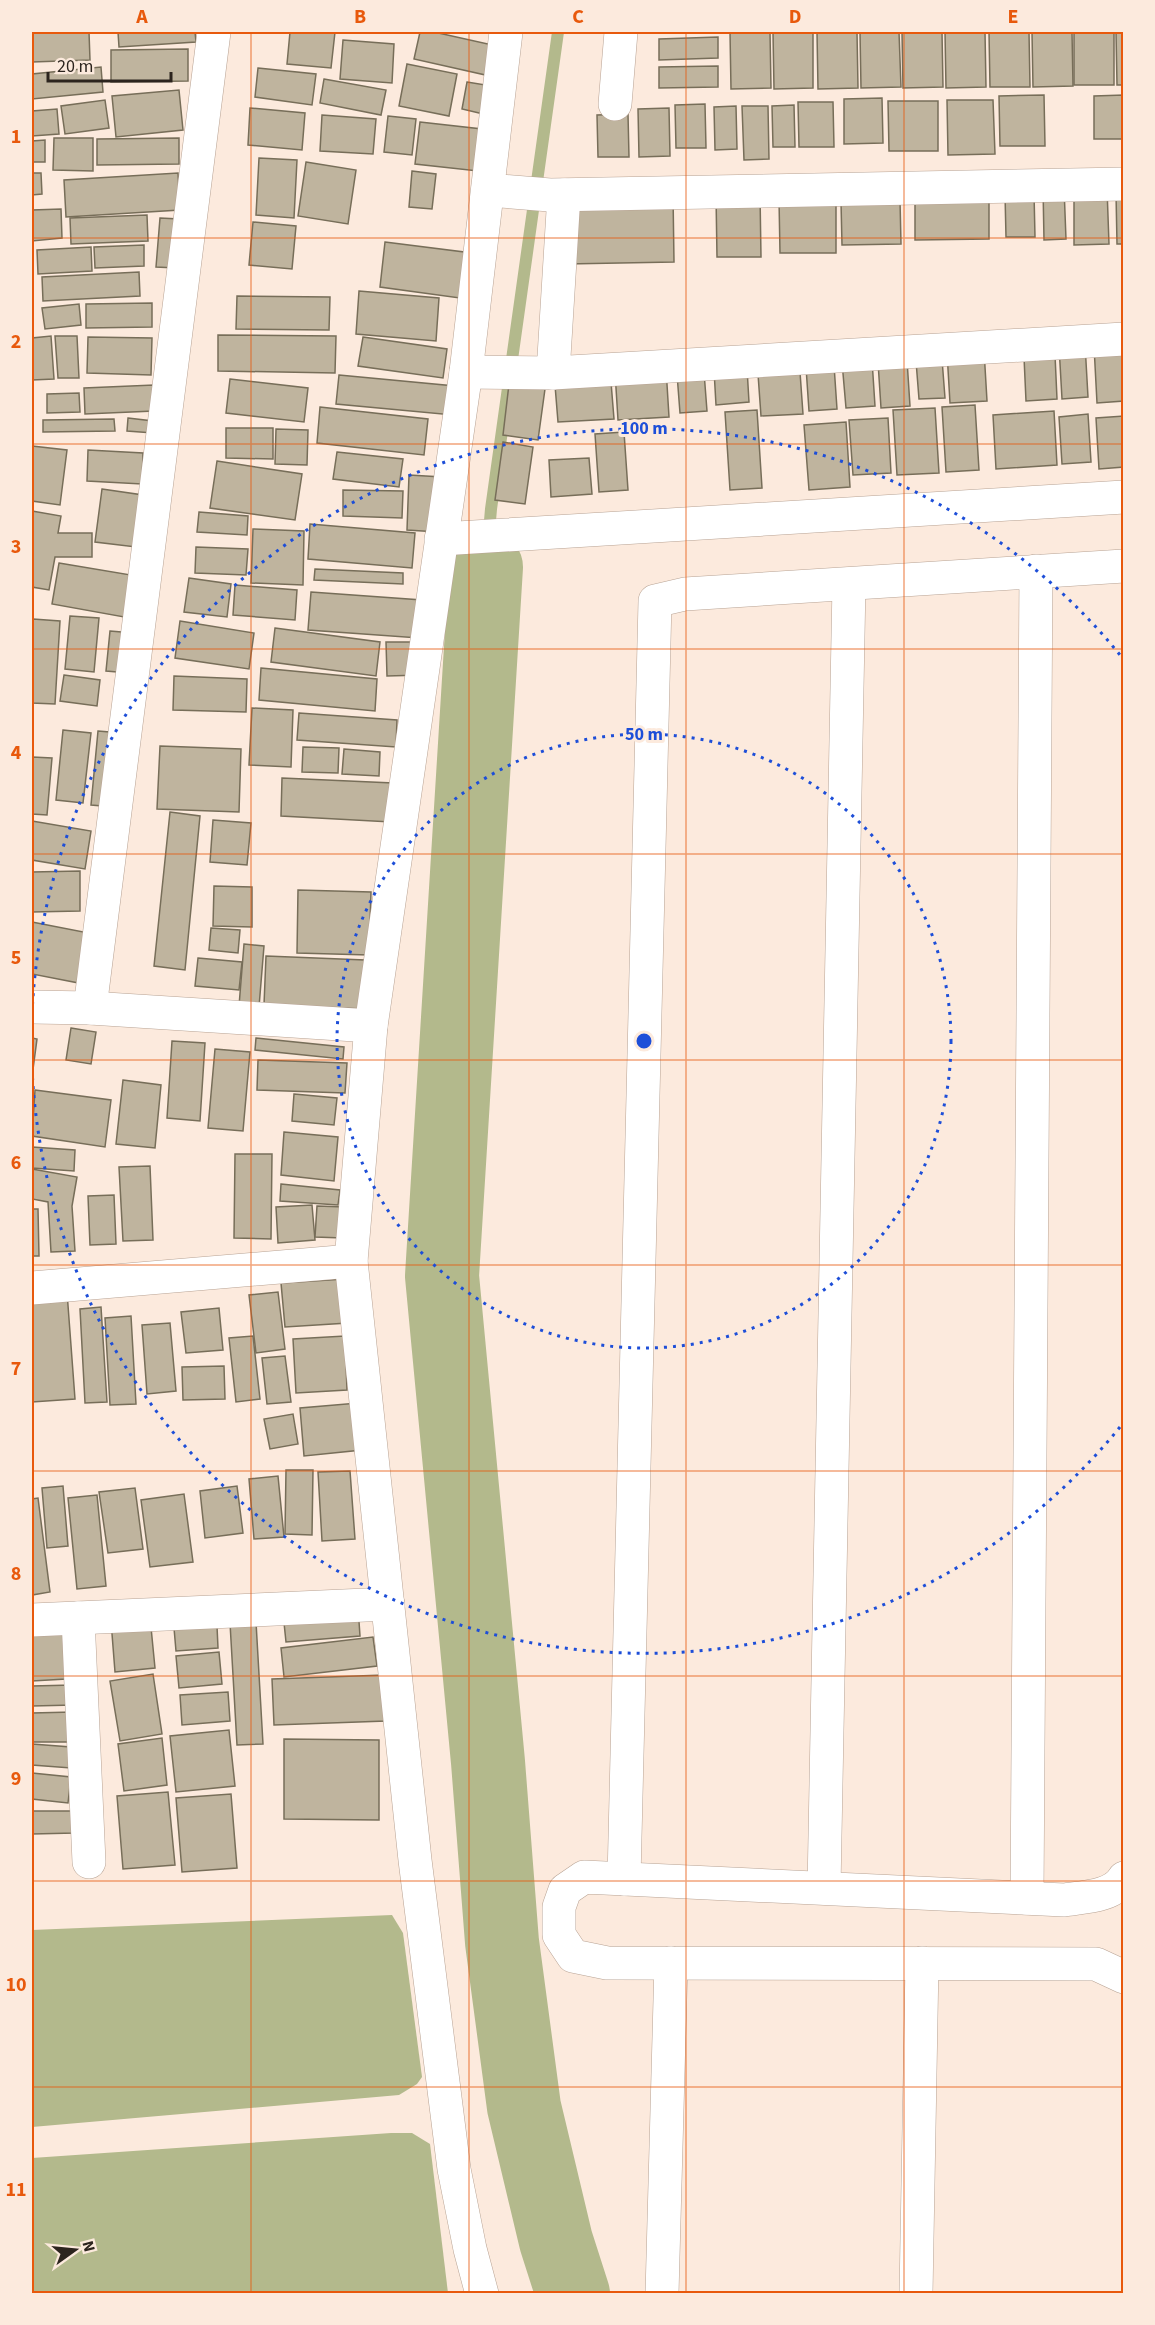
<svg xmlns="http://www.w3.org/2000/svg" width="1155" height="2325" font-family="'Source Sans 3',sans-serif">
<rect width="100%" height="100%" fill="#fceadd"/>
<g fill="#b3b98c">
<polygon points="392,1915 403,1933 422,2077 417,2084 399,2095 32,2127 32,1930"/>
<polygon points="391,2133 412,2133 430,2144 448,2293 32,2293 32,2158"/>
</g>
<g fill="none" stroke-linecap="round" stroke-linejoin="round">
<polyline stroke="#b3b98c" stroke-width="12" points="486,567 491,509 558,32"/>
<polyline stroke="#b3b98c" stroke-width="74" points="486,567 442,1276 488,1762 502,1942 524,2107 556,2241 573,2294"/>
</g>
<g fill="#bfb49e" stroke="#776e59" stroke-width="1.5">
<polygon points="32,32 89,32 90,60 32,62"/>
<polygon points="118,32 195,32 196,42 119,47"/>
<polygon points="290,32 335,32 331,68 287,64"/>
<polygon points="420,32 434,32 497,46 490,76 414,59"/>
<polygon points="730,32 770,32 771,88 731,89"/>
<polygon points="773,32 813,32 813,88 774,89"/>
<polygon points="817,32 857,32 858,88 818,89"/>
<polygon points="860,32 899,32 901,87 861,88"/>
<polygon points="902,32 942,32 943,87 903,88"/>
<polygon points="945,32 985,32 986,87 946,88"/>
<polygon points="989,32 1029,32 1030,87 990,87"/>
<polygon points="1032,32 1072,32 1073,86 1033,87"/>
<rect x="1074" y="32" width="40" height="53"/>
<polygon points="1116,32 1124,32 1124,85 1117,85"/>
<polygon points="718,37 718,58 659,60 659,39"/>
<polygon points="343,40 394,44 392,83 340,79"/>
<polygon points="188,49 188,81 111,82 111,50"/>
<polygon points="407,64 457,74 449,116 399,106"/>
<polygon points="718,66 718,87 659,88 659,67"/>
<polygon points="101,67 103,92 32,99 32,74"/>
<polygon points="258,68 316,74 312,105 255,97"/>
<polygon points="324,79 386,90 381,115 320,103"/>
<polygon points="467,82 498,87 492,116 462,109"/>
<polygon points="179,90 183,130 116,137 112,96"/>
<polygon points="1044,95 1045,146 1000,146 999,96"/>
<polygon points="1124,95 1124,139 1094,139 1094,96"/>
<polygon points="882,98 883,143 844,144 844,99"/>
<polygon points="105,100 109,128 65,134 61,106"/>
<polygon points="947,100 993,100 995,154 948,155"/>
<polygon points="888,101 938,101 938,151 889,151"/>
<polygon points="798,102 833,102 834,147 799,147"/>
<polygon points="705,104 706,148 676,148 675,105"/>
<polygon points="794,105 795,147 773,147 772,106"/>
<polygon points="736,106 737,149 715,150 714,107"/>
<polygon points="742,106 768,106 769,159 744,160"/>
<polygon points="250,108 305,113 302,150 248,145"/>
<polygon points="669,108 670,156 639,157 638,109"/>
<polygon points="57,109 59,134 32,136 32,111"/>
<polygon points="628,114 629,157 598,157 597,115"/>
<polygon points="322,115 376,119 373,154 320,151"/>
<polygon points="388,116 416,119 412,155 384,152"/>
<polygon points="420,122 482,129 478,171 415,164"/>
<polygon points="54,138 93,138 93,171 53,170"/>
<polygon points="179,138 179,164 97,165 97,139"/>
<polygon points="45,140 45,162 32,162 32,141"/>
<polygon points="259,158 297,160 294,218 256,215"/>
<polygon points="306,162 356,170 348,224 298,216"/>
<polygon points="412,171 436,174 432,209 409,207"/>
<polygon points="32,173 41,173 42,194 32,195"/>
<polygon points="178,173 180,210 66,217 64,180"/>
<polygon points="1043,187 1064,187 1066,239 1044,240"/>
<polygon points="1107,188 1109,244 1074,245 1074,189"/>
<polygon points="1034,193 1035,237 1006,237 1005,194"/>
<polygon points="1116,193 1124,193 1124,244 1117,244"/>
<polygon points="673,194 674,262 566,264 565,196"/>
<polygon points="760,194 761,257 717,257 716,195"/>
<polygon points="836,197 836,253 780,253 779,199"/>
<polygon points="989,197 989,239 915,240 915,199"/>
<polygon points="900,200 901,244 842,245 841,202"/>
<polygon points="61,209 62,238 32,241 32,210"/>
<polygon points="147,215 148,241 71,244 70,218"/>
<polygon points="160,218 179,219 176,268 156,267"/>
<polygon points="253,222 296,226 292,269 249,265"/>
<polygon points="385,242 472,253 467,299 380,287"/>
<polygon points="144,245 144,266 95,268 94,247"/>
<polygon points="91,247 92,271 38,274 37,250"/>
<polygon points="139,272 140,296 43,301 42,277"/>
<polygon points="359,291 439,298 436,341 356,334"/>
<polygon points="237,296 330,297 329,330 236,329"/>
<polygon points="152,303 152,327 86,328 86,304"/>
<polygon points="79,304 81,325 45,329 42,308"/>
<polygon points="218,335 336,336 335,373 218,371"/>
<polygon points="51,336 54,379 32,380 32,338"/>
<polygon points="55,336 77,336 79,378 58,378"/>
<polygon points="88,337 152,338 151,375 87,373"/>
<polygon points="363,337 447,349 443,378 358,366"/>
<polygon points="1085,344 1088,397 1062,399 1059,346"/>
<polygon points="1123,344 1124,401 1097,403 1094,346"/>
<polygon points="984,350 987,401 950,403 947,352"/>
<polygon points="1055,355 1057,399 1026,401 1024,357"/>
<polygon points="942,359 945,398 919,399 916,361"/>
<polygon points="872,360 875,406 846,408 842,362"/>
<polygon points="907,360 910,406 881,408 878,362"/>
<polygon points="834,365 837,409 809,411 806,367"/>
<polygon points="666,368 669,417 618,420 615,372"/>
<polygon points="747,368 749,402 716,405 714,370"/>
<polygon points="704,372 707,411 680,413 677,374"/>
<polygon points="800,372 803,414 761,416 758,374"/>
<polygon points="339,375 455,386 453,415 336,404"/>
<polygon points="230,379 308,388 304,422 226,413"/>
<polygon points="611,382 614,419 558,422 555,385"/>
<polygon points="509,384 545,389 538,440 503,435"/>
<polygon points="154,385 154,411 85,414 84,388"/>
<polygon points="79,393 80,412 47,413 47,394"/>
<polygon points="975,405 979,470 946,472 942,407"/>
<polygon points="320,407 428,419 424,455 317,443"/>
<polygon points="935,408 939,473 897,475 893,410"/>
<polygon points="757,410 762,488 730,490 725,412"/>
<polygon points="1054,411 1057,465 996,469 993,415"/>
<polygon points="1088,414 1091,462 1062,464 1059,417"/>
<polygon points="1124,416 1124,467 1099,469 1096,418"/>
<polygon points="128,418 153,421 153,433 127,431"/>
<polygon points="888,418 891,473 853,475 849,420"/>
<polygon points="114,419 115,431 43,432 43,420"/>
<polygon points="846,422 850,487 809,490 804,425"/>
<polygon points="226,428 273,428 273,459 226,458"/>
<polygon points="276,429 308,430 307,465 275,464"/>
<polygon points="624,432 628,490 599,492 595,434"/>
<polygon points="503,442 533,447 525,504 495,500"/>
<polygon points="32,446 67,450 60,505 32,501"/>
<polygon points="88,450 143,453 142,484 87,481"/>
<polygon points="337,452 403,459 399,487 333,479"/>
<polygon points="589,458 592,494 551,497 549,460"/>
<polygon points="217,461 302,474 295,520 210,508"/>
<polygon points="409,475 442,477 438,532 407,530"/>
<polygon points="102,489 143,495 136,547 95,542"/>
<polygon points="343,490 403,491 402,518 343,516"/>
<polygon points="32,511 61,516 58,533 92,533 92,557 55,557 49,590 32,587"/>
<polygon points="199,512 248,516 247,535 197,532"/>
<polygon points="310,524 415,533 412,568 308,559"/>
<polygon points="253,529 304,531 303,585 251,583"/>
<polygon points="196,547 248,549 246,575 195,573"/>
<polygon points="59,563 131,575 124,617 52,604"/>
<polygon points="315,569 403,573 403,584 314,580"/>
<polygon points="189,578 231,584 227,617 184,612"/>
<polygon points="235,585 297,590 295,620 233,615"/>
<polygon points="311,592 422,600 419,638 308,630"/>
<polygon points="70,616 99,618 94,672 65,669"/>
<polygon points="33,619 60,621 55,704 32,703"/>
<polygon points="180,621 254,633 249,669 175,658"/>
<polygon points="275,628 380,642 376,676 271,662"/>
<polygon points="110,631 133,633 129,673 106,671"/>
<polygon points="386,642 422,642 422,675 387,676"/>
<polygon points="261,668 377,679 375,711 259,700"/>
<polygon points="64,675 100,680 97,706 60,701"/>
<polygon points="174,676 247,679 246,712 173,710"/>
<polygon points="252,708 293,710 291,767 249,765"/>
<polygon points="299,713 397,720 396,747 297,740"/>
<polygon points="63,730 91,733 83,803 56,800"/>
<polygon points="98,731 121,733 114,807 91,805"/>
<polygon points="160,746 241,749 239,812 157,809"/>
<polygon points="303,747 339,748 338,773 302,772"/>
<polygon points="344,749 380,752 379,776 342,774"/>
<polygon points="32,757 52,758 47,815 32,814"/>
<polygon points="282,778 393,783 391,822 281,816"/>
<polygon points="170,812 200,816 185,970 154,966"/>
<polygon points="213,820 251,823 247,865 210,862"/>
<polygon points="32,821 91,831 85,869 32,860"/>
<polygon points="80,871 80,911 32,912 32,872"/>
<polygon points="214,886 252,887 252,927 213,926"/>
<polygon points="298,890 371,892 369,955 297,953"/>
<polygon points="32,922 99,935 89,985 32,974"/>
<polygon points="211,928 240,930 238,953 209,950"/>
<polygon points="244,944 264,946 259,1007 239,1006"/>
<polygon points="266,956 365,960 364,1009 264,1005"/>
<polygon points="198,958 242,962 239,990 195,986"/>
<polygon points="71,1028 96,1032 91,1064 66,1060"/>
<polygon points="32,1038 37,1039 32,1077"/>
<polygon points="256,1038 344,1047 343,1059 255,1050"/>
<polygon points="172,1041 205,1043 200,1121 167,1118"/>
<polygon points="215,1049 250,1052 243,1131 208,1128"/>
<polygon points="258,1060 347,1063 345,1093 257,1090"/>
<polygon points="123,1080 161,1085 155,1148 116,1144"/>
<polygon points="35,1090 111,1100 105,1147 32,1136"/>
<polygon points="294,1094 337,1098 334,1125 292,1121"/>
<polygon points="284,1132 338,1137 334,1181 281,1175"/>
<polygon points="32,1147 75,1150 74,1171 32,1168"/>
<polygon points="235,1154 272,1154 271,1239 234,1238"/>
<polygon points="150,1166 153,1240 123,1241 119,1167"/>
<polygon points="32,1169 77,1177 72,1206 75,1251 51,1252 48,1202 32,1199"/>
<polygon points="281,1184 340,1190 338,1205 280,1201"/>
<polygon points="114,1195 116,1244 90,1245 88,1196"/>
<polygon points="312,1205 315,1240 278,1243 276,1207"/>
<polygon points="317,1206 345,1207 343,1238 315,1237"/>
<polygon points="32,1209 38,1209 39,1256 32,1256"/>
<polygon points="345,1279 348,1323 285,1327 281,1283"/>
<polygon points="67,1292 75,1399 32,1402 32,1294"/>
<polygon points="278,1292 285,1349 256,1353 249,1295"/>
<polygon points="101,1307 107,1402 85,1403 80,1309"/>
<polygon points="219,1308 223,1350 186,1353 181,1312"/>
<polygon points="131,1316 136,1404 110,1405 105,1318"/>
<polygon points="170,1323 176,1391 147,1394 142,1325"/>
<polygon points="253,1336 260,1399 236,1402 229,1338"/>
<polygon points="345,1336 347,1390 296,1393 293,1339"/>
<polygon points="285,1356 291,1402 267,1404 262,1358"/>
<polygon points="224,1366 225,1399 183,1400 182,1367"/>
<polygon points="358,1403 362,1450 304,1456 300,1408"/>
<polygon points="293,1414 298,1444 270,1449 264,1419"/>
<polygon points="286,1470 313,1470 312,1535 285,1534"/>
<polygon points="350,1471 355,1539 322,1541 318,1472"/>
<polygon points="278,1476 284,1537 254,1539 249,1479"/>
<polygon points="63,1486 68,1546 47,1548 42,1488"/>
<polygon points="237,1486 243,1533 205,1538 200,1491"/>
<polygon points="135,1488 143,1549 108,1553 99,1492"/>
<polygon points="184,1494 193,1562 150,1567 141,1500"/>
<polygon points="97,1495 106,1586 77,1589 68,1498"/>
<polygon points="38,1498 50,1592 32,1595 32,1499"/>
<polygon points="358,1607 360,1636 286,1642 283,1613"/>
<polygon points="150,1617 155,1668 115,1672 111,1621"/>
<polygon points="256,1622 263,1744 237,1745 230,1623"/>
<polygon points="62,1625 66,1679 32,1681 32,1627"/>
<polygon points="217,1626 218,1648 176,1651 174,1628"/>
<polygon points="373,1637 377,1666 284,1677 281,1648"/>
<polygon points="219,1652 222,1684 179,1688 176,1656"/>
<polygon points="153,1674 162,1734 120,1741 110,1681"/>
<polygon points="384,1675 386,1721 274,1725 272,1679"/>
<polygon points="73,1685 74,1705 32,1706 32,1686"/>
<polygon points="228,1692 230,1721 182,1725 180,1695"/>
<polygon points="73,1712 74,1742 32,1742 32,1713"/>
<polygon points="229,1730 235,1786 176,1792 170,1736"/>
<polygon points="162,1738 167,1785 124,1791 118,1744"/>
<polygon points="284,1739 379,1740 379,1820 284,1819"/>
<polygon points="32,1744 71,1747 71,1768 32,1765"/>
<polygon points="32,1773 71,1777 68,1803 32,1799"/>
<polygon points="168,1792 175,1865 123,1869 117,1796"/>
<polygon points="231,1794 237,1868 182,1872 176,1798"/>
<polygon points="32,1811 75,1811 75,1833 32,1834"/>
</g>
<g fill="none" stroke-linecap="round" stroke-linejoin="round">
<defs>
<g id="street">
<polyline points="615,104 621,32"/>
<polyline points="488,190 550,195 1124,184"/>
<polyline points="466,372 553,373 1124,339"/>
<polyline points="553,373 564,195"/>
<polyline points="441,539 1124,497"/>
<polyline points="32,1007 90,1008 371,1026"/>
<polyline points="90,1008 214,32"/>
<polyline points="32,1288 351,1261"/>
<polyline points="78,1618 89,1862"/>
<polyline points="32,1620 388,1604"/>
<path d="M1124 1878C1113 1897 1083 1897 1064 1900L584 1877 565 1890 559 1907V1935L573 1956 607 1963 1096 1964 1124 1977"/>
<polyline points="624,1879 655,601 685,594 1124,566"/>
<polyline points="824,1888 849,584"/>
<polyline points="1027,1898 1036,571"/>
<polyline points="482,2294 470,2249 454,2169 415,1860 351,1261 371,1026 466,372 506,32"/>
<polyline points="662,2294 671,1963"/>
<polyline points="916,2294 922,1963"/>
</g>
</defs>
<use href="#street" stroke="#b8a394" stroke-width="34"/>
<use href="#street" stroke="#fff" stroke-width="33"/>
</g>
<path fill="none" stroke="#e8590c" stroke-width="1.5" stroke-opacity="0.55" d="M251 32V2294M469 32V2294M686 32V2294M904 32V2294M32 238H1124M32 444H1124M32 649H1124M32 854H1124M32 1060H1124M32 1265H1124M32 1471H1124M32 1676H1124M32 1881H1124M32 2087H1124"/>
<g fill="none" stroke="#1d4ed8" stroke-width="3" stroke-dasharray="3 6">
<circle cx="644" cy="1041" r="307"/>
<path d="M1120 1427A613 613 0 0 1 32 1068M32 1014A613 613 0 0 1 1120 655"/>
</g>
<circle cx="644" cy="1041" r="9" fill="#1d4ed8" stroke="#fceadd" stroke-width="3"/>
<g font-size="18" text-anchor="middle" font-weight="bold" fill="#1d4ed8" stroke="#fceadd" stroke-width="6" stroke-linejoin="round" paint-order="stroke">
<text x="644" y="434">100 m</text>
<text x="644" y="740">50 m</text>
</g>
<rect width="1155" height="2325" fill="none" stroke="#fceadd" stroke-width="66"/>
<g transform="translate(75 2250) rotate(75)" stroke="#fceadd" stroke-width="4.5" paint-order="stroke">
<path d="M0-4.5L10 22L0 15L-10 22Z" fill="#2c241e"/>
<text y="-9" font-size="16" font-weight="bold" text-anchor="middle" fill="#2c241e">N</text>
</g>
<path d="M48 72v9h123v-9" fill="none" stroke="#2c241e" stroke-width="3"/>
<text x="57" y="72" font-size="18" fill="#2c241e" stroke="#fceadd" stroke-width="4.5" paint-order="stroke">20 m</text>
<rect x="33" y="33" width="1089" height="2259" fill="none" stroke="#e8590c" stroke-width="2"/>
<g font-size="20" text-anchor="middle" font-weight="bold" fill="#e8590c">
<text x="142" y="23">A</text>
<text x="360" y="23">B</text>
<text x="578" y="23">C</text>
<text x="795" y="23">D</text>
<text x="1013" y="23">E</text>
<text x="16" y="143">1</text>
<text x="16" y="348">2</text>
<text x="16" y="553">3</text>
<text x="16" y="759">4</text>
<text x="16" y="964">5</text>
<text x="16" y="1169">6</text>
<text x="16" y="1375">7</text>
<text x="16" y="1580">8</text>
<text x="16" y="1785">9</text>
<text x="16" y="1991">10</text>
<text x="16" y="2196">11</text>
</g>
</svg>
